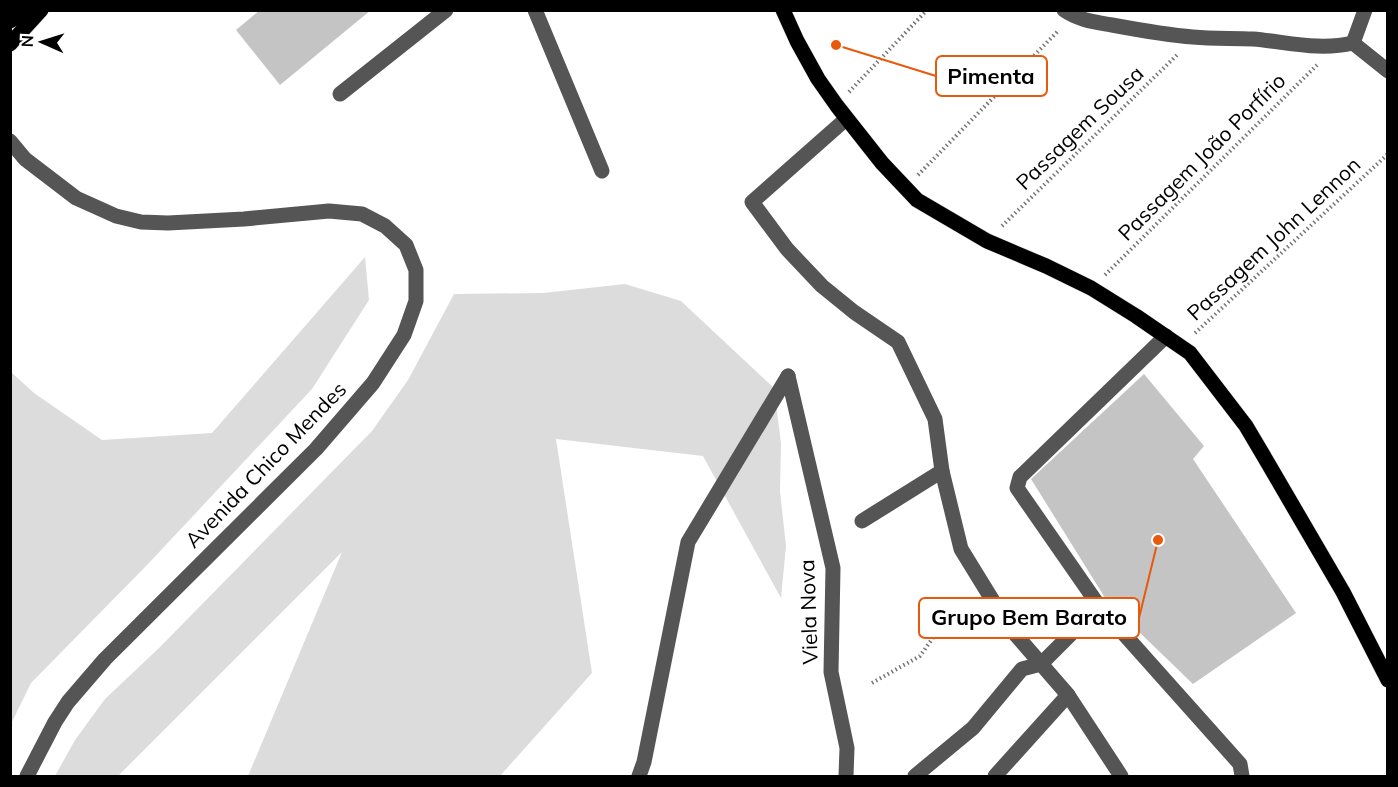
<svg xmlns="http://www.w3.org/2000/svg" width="1398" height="787" font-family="Mulish,sans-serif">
<rect width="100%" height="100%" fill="#fff"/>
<g fill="#dcdcdc">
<polygon points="365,257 369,300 312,389 148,564 31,683 11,724 11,372 34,393 102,440 212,433"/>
<polygon points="625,284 681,301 774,388 781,443 780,491 786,546 781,598 703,456 556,439 592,673 500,776 248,776 342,552 118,776 55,776 75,740 105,699 160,647 372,431 408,380 454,294 543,293"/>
</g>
<g fill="#c4c4c4">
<polygon points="260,10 371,10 280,85 236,30"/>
<polygon points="1144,374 1204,446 1193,459 1296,613 1193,684 1107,601 1031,479"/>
</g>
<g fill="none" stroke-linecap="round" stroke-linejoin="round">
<defs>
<g id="major">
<polyline points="783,10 797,41 818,79 837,106 882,163 917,200 987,241 1046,266 1091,288 1136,316 1190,353 1246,426 1269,465 1343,592 1388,680"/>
<polyline points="10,21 30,10"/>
<polyline points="10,44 41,10"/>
</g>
</defs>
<use href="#major" stroke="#dbdbdb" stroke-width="16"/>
<g stroke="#777" stroke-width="4" stroke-dasharray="1.5 3" stroke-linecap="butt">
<polyline points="849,92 927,10"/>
<polyline points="918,175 1059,30"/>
<polyline points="1002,226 1177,55"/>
<polyline points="1105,275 1317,65"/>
<polyline points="1195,333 1388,154"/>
<polyline points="872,683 920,656 935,635 974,608"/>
</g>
<g stroke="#555" stroke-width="15">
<polyline points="535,10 602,171"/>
<path d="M1064 10C1078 20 1095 22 1112 25 1139 30 1166 35 1193 37 1213 39 1233 38 1253 39 1288 42 1319 51 1353 43"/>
<polyline points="1353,43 1388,71"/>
<polyline points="1353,43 1365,10"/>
<polyline points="340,94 446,10"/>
<polyline points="846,119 752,202 787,249 822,286 854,312 898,342 935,419 942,471 961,549 1009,627 1068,695 1121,776"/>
<polyline points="10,141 25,159 76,198 116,216 141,222 168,223 244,219 329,211 362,214 385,226 406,245 416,270 416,301 404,335 373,383 316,449 105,659 68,702 55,722 27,776"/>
<polyline points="1166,336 1020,477 1017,488 1099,606 1240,764 1242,776"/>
<polyline points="788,376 833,568 831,672 847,748 846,776"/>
<polyline points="862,521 942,471"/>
<polyline points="639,776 644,762 688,542 788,376"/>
<polyline points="915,776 973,728 1022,669 1041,664 1099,606"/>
<polyline points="995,776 1068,695"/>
</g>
<use href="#major" stroke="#000" stroke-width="15"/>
</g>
<g text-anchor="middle" stroke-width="4.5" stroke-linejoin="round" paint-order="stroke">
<g font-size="21" fill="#000" stroke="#fff">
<text transform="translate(1080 128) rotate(-44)" y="7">Passagem Sousa</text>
<text transform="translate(1202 157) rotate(-45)" y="7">Passagem João Porfírio</text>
<text transform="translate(1274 239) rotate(-43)" y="7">Passagem John Lennon</text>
<text transform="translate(266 465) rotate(-46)" y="7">Avenida Chico Mendes</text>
<text transform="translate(809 612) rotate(-92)" y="7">Viela Nova</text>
</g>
</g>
<path fill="none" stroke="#e8590c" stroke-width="2" d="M836 45L936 76M1158 540L1139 618"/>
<g fill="#e8590c" stroke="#fff" stroke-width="2">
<circle cx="836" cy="45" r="6"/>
<circle cx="1158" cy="540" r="6"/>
</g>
<g fill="#fff" stroke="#e8590c" stroke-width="2">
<rect x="936" y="56" width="111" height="40" rx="6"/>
<rect x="919" y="598" width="220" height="40" rx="6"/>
</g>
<g font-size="22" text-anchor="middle" font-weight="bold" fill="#000">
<text x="991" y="84">Pimenta</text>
<text x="1029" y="625">Grupo Bem Barato</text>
</g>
<rect width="1398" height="787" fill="none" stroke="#000000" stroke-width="24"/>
<g transform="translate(42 42) rotate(273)" stroke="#ffffff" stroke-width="4.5" paint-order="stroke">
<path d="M0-4.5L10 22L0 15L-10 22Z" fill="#000000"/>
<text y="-9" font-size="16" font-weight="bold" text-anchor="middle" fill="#000000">N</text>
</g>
</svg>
